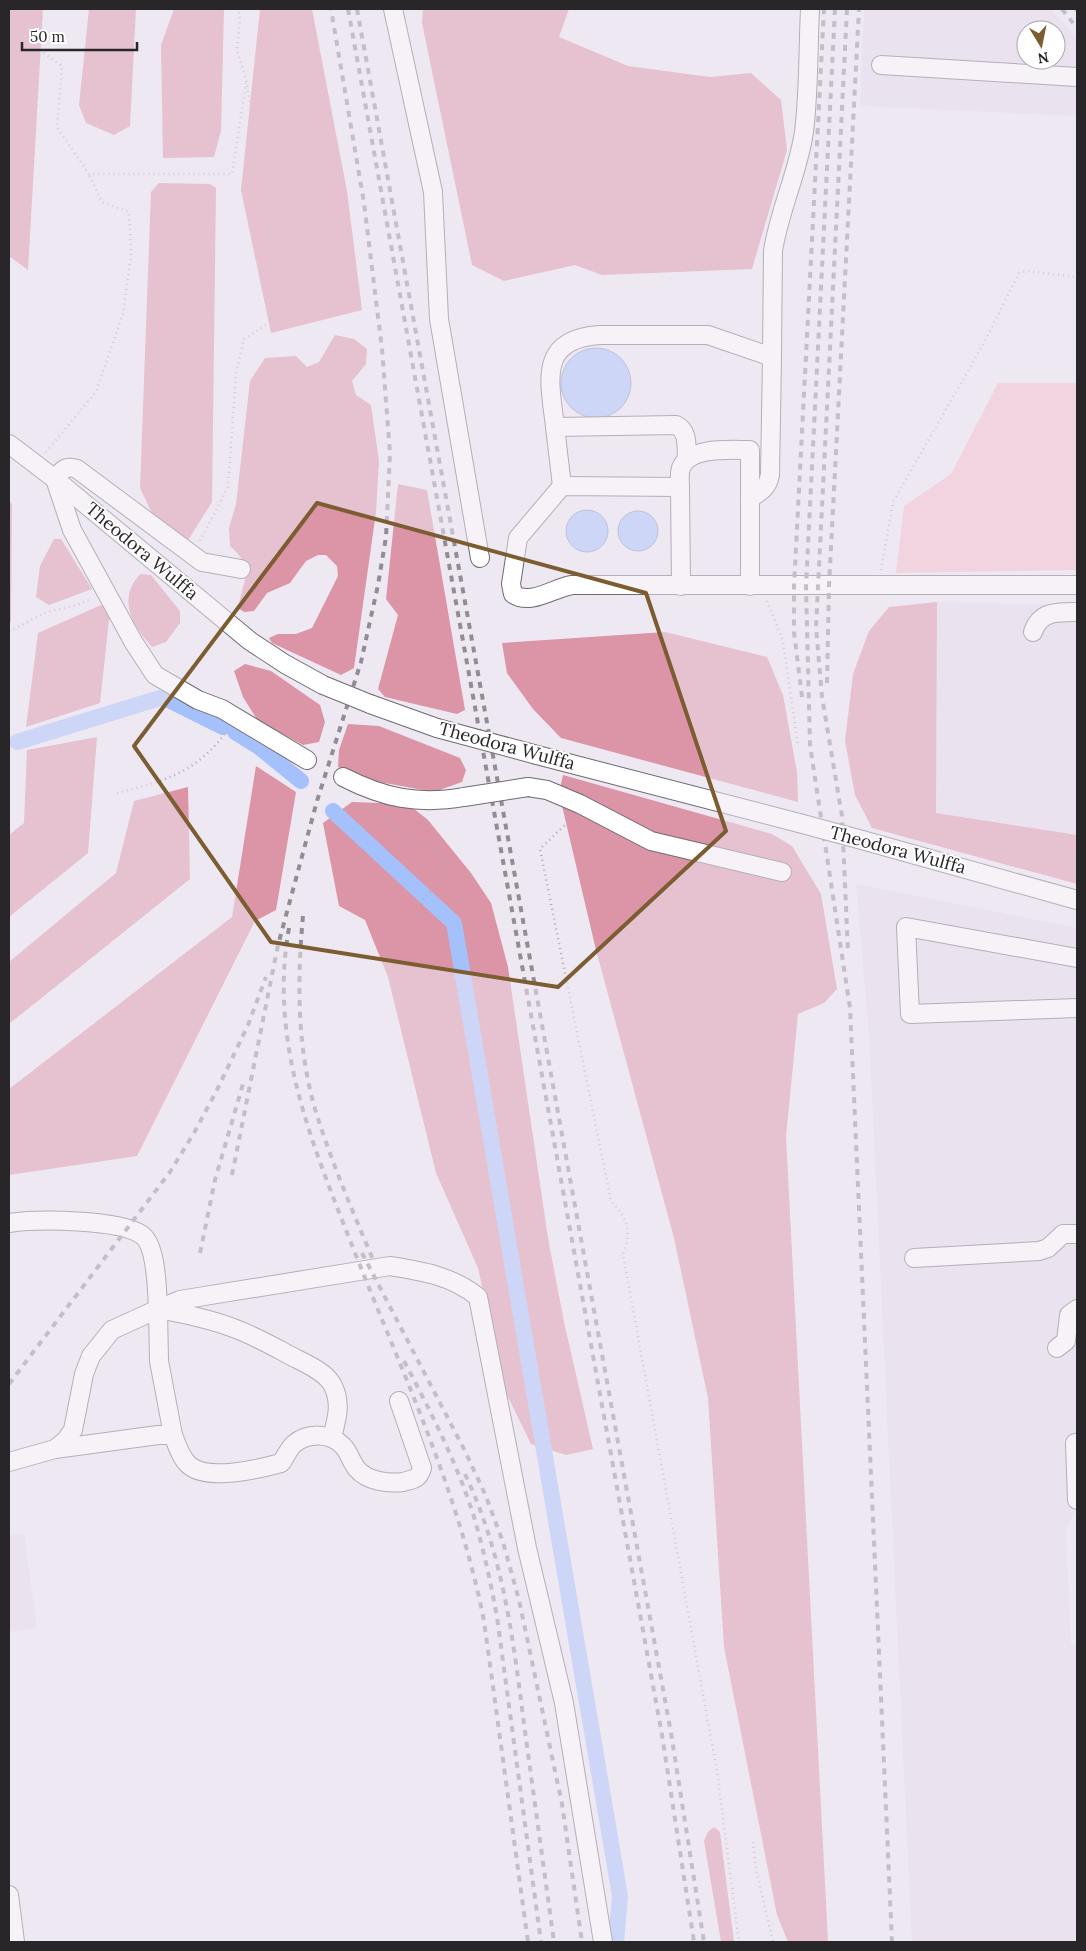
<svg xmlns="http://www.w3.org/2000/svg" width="1086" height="1951" font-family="Lora,serif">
<rect width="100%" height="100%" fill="#eee8f2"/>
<g fill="#e5dbec" fill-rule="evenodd">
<path d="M864 9H1051L1077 37V116L863 106 860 104ZM1026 30H1056V60H1026Z"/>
<polygon points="937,602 1077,605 1077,835 936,813"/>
<polygon points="856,884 1077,928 1077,1504 1066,1531 1071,1643 1077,1643 1077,1942 912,1942 869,1034"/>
<polygon points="24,1533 37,1628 9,1632 9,1535"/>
</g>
<polygon fill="#f6bccb" points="998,383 1077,383 1077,570 896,573 904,506 951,474"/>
<g fill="#dc94a7">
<polygon points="9,9 43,9 28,270 9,256"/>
<polygon points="89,9 136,9 130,126 114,135 86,123 79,105"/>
<polygon points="174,9 224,9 221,131 214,157 163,158 161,45"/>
<polygon points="260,9 312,9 347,191 362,310 271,333 241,190"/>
<polygon points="423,9 569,9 559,37 628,66 710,77 751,73 781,100 787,150 752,269 602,275 575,265 504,281 472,265 422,23"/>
<polygon points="159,183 210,184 216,188 212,502 187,542 152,513 140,488 151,192"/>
<path d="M335 335 354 339 367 349 366 364 352 381 356 395 371 405 379 461 376 512 354 668 341 675 272 643 269 638 278 634H296L312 628 338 576 337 566 326 555H318L306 561 290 583 267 593 254 611 244 612 238 608C243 579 256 569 230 546L229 528 236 504 250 381 265 358 296 356 307 367 319 362Z"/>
<polygon points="398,484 427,490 465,710 457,714 385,697 378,689 398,615 386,599"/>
<polygon points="9,501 12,504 11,622 9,623"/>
<polygon points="54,539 61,539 92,589 49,605 36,597 40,566"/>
<path d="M140 574 151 575 180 611V623L166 642 152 647C132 625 117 599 140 574Z"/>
<polygon points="937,602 936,813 1077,835 1077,884 872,828 855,795 845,741 853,674 869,631 889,607"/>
<polygon points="101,605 110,611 100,703 26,727 38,633"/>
<polygon points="665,632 767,657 783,695 797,772 798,802 561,738 533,709 507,673 502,643"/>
<polygon points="245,664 271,671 320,705 325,722 319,742 303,745 258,721 243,697 234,671"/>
<polygon points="348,724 379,726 460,758 466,770 462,782 434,792 374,781 338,767 339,750"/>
<polygon points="97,737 88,853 9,917 9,835 24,823 27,750"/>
<polygon points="256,766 296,792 276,910 255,921 137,1156 9,1175 9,1089 232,917"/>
<polygon points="563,775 772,834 792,846 821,894 837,989 824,1003 798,1014 786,1137 828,1941 826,1942 788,1942 777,1915 724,1647 708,1398 674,1238 596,950 559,793"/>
<polygon points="188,787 190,879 9,1024 9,962 116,873 134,801"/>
<polygon points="352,802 408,804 428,820 471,873 491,903 508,967 548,1238 564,1322 593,1449 566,1455 531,1444 505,1391 478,1268 436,1173 388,977 365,920 339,906 323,823"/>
<polygon points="714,1827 720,1832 734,1942 721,1942 704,1841 708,1832"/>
</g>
<g fill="#a5c1fc" stroke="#8092bd">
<circle cx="596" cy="383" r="35"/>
<circle cx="587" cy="531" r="21"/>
<circle cx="638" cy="531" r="20"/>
</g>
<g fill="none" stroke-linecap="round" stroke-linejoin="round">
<g stroke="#a5c1fc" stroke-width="16">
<polyline points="235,732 259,747 301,781"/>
<polyline points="17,742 163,697 223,727"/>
<polyline points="333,811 454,923 620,1896 616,1942"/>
</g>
<defs>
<g id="minor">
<polyline points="393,9 433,192 439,319 480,558"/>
<polyline points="881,65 1077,77"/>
<path d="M772 357 773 251C779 211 798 173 804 132 809 92 808 49 810 9"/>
<path d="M555 427C550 382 537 339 600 335H708L772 357 770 475C768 487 761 492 750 498"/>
<polyline points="9,444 55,479 250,641 285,664 323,685"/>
<path d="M562 486 555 427 676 425C689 431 686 447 687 459"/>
<polyline points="680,487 681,586"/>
<path d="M241 569 202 562 77 469C65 465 62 470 55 479L72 530 134 643 155 675 198 700 222 709 307 760"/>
<path d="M750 586V450C732 450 689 446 681 468 679 473 680 482 680 487L562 486 518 538 511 584 513 594C531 606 553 588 572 585H1077"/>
<path d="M1033 632C1040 611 1057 612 1077 612"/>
<polyline points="370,704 437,728"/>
<polyline points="537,755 799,823"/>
<path d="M343 777C384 798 418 805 464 797"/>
<polyline points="528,787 547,790 580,804 651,841 782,872"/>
<polyline points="862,840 1077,900"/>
<polyline points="1077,958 906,927 910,1014 1077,1008"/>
<path d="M9 1223C37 1219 119 1219 142 1235 157 1246 157 1292 158 1309L112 1330 91 1356 84 1374 73 1430 66 1440 55 1449 9 1462"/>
<polyline points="914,1258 1039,1251 1048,1248 1063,1234 1077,1234"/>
<path d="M158 1309C184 1314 211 1319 236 1329 257 1337 276 1348 295 1358 307 1364 325 1372 332 1384 342 1402 337 1419 332 1437"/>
<polyline points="1057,1348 1066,1341 1069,1315 1077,1309"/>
<path d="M173 1435 159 1361 158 1309 180 1300 390 1266C422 1271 452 1276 478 1297L527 1548 564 1703 603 1942"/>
<polyline points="1077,1443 1075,1443 1077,1500"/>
<path d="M55 1449 158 1435H173C177 1445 181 1459 190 1466 209 1481 259 1469 281 1463 285 1458 289 1448 294 1444 308 1432 331 1433 343 1446 349 1452 351 1462 357 1469 367 1481 388 1484 403 1482 414 1479 419 1479 422 1468L399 1401"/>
<polyline points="9,1895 15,1942"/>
</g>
</defs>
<use href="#minor" stroke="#6f6a72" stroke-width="20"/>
<g stroke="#aea9b1" stroke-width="2.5" stroke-dasharray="1 4" stroke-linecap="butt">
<polyline points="9,35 19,36 62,66 57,127 89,174 232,174 246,83"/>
<polyline points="46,452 96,392 123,313 131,256 129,212 102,202 89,175"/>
<polyline points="200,541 228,487 236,373 244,339 271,322 277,290 261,161 246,80 237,50 240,19 238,9"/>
<polyline points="881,570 893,502 985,341 1019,273 1028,271 1077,277"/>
<polyline points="767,601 783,641 798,746"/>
<polyline points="9,631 47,612 77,605 91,599"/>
<path d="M117 793C165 781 196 773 227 731"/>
<path d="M370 807C376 815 384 817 392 822 399 828 405 835 413 840 430 852 448 850 446 877L424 898 418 914"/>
<path d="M569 818 570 820 540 849 611 1201C628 1219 632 1230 623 1254L717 1771 739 1942"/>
<polyline points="753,1842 756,1869 773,1942"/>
</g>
<use href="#minor" stroke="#fff" stroke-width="18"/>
<g stroke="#928d94" stroke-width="4" stroke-dasharray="6 6" stroke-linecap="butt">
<polyline points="348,9 662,1735 694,1942"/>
<polyline points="357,9 671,1733 704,1942"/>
<polyline points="835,9 806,586 810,745 850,1008 892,1942"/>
<polyline points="847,9 816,627 822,697 842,816 848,953"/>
<polyline points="1062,9 1077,28"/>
<polyline points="1076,9 1077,10"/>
<polyline points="827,683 829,586 859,9"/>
<polyline points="802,697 794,632 794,586 824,9"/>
<path d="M303 916C297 981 297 1046 315 1109 331 1161 353 1212 374 1262"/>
<path d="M289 928C268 1044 314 1148 355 1253 403 1374 459 1493 484 1621L528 1942"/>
<polyline points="232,1175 278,945 317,801 361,662 378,585 386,537 390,453 382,349 364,203 331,9"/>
<polyline points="200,1253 215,1180 243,1084"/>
<polyline points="362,1253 465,1451 485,1494 503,1542 519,1600 562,1804 582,1942"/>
<path d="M404 1361C431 1412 458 1465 475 1520 484 1552 491 1584 497 1617L541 1942"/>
<polyline points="9,1384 170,1172 194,1133 217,1090 248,1025 266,977"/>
<path d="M465 1474C503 1554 513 1638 524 1724 534 1797 544 1870 554 1942"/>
</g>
<defs>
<g id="minor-bridge">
<polyline points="323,685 370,704"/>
<polyline points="437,728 537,755"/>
<polyline points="464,797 528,787"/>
<polyline points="799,823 862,840"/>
</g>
</defs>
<use href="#minor-bridge" stroke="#6f6a72" stroke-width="20" stroke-linecap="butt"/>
<use href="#minor-bridge" stroke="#fff" stroke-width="18"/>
</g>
<path d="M0 0H1086V1951H0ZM317 503 646 593 726 831 558 987 271 942 134 746Z" fill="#eee8f2" fill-opacity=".55" fill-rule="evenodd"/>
<path fill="none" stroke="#7c5d32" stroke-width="4" stroke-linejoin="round" d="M317 503 646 593 726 831 558 987 271 942 134 746Z"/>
<g text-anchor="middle" stroke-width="4" stroke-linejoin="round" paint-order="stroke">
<g font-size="18" fill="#29262a" stroke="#fff">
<text transform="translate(142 551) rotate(40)" y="6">Theodora Wulffa</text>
<text transform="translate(507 746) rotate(15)" y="6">Theodora Wulffa</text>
<text transform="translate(898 850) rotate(15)" y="6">Theodora Wulffa</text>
</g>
</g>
<rect width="1086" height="1951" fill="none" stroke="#29262a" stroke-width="20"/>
<g transform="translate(1041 45) rotate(170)"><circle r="24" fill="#ffffff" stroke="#a9a8aa"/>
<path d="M0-4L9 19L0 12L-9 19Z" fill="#7c5d32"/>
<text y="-8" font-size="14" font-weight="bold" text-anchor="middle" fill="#29262a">N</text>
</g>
<path d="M22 42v8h115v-8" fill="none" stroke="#29262a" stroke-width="2.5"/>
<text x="30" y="42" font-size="15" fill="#29262a" stroke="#ffffff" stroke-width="4" paint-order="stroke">50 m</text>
</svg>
